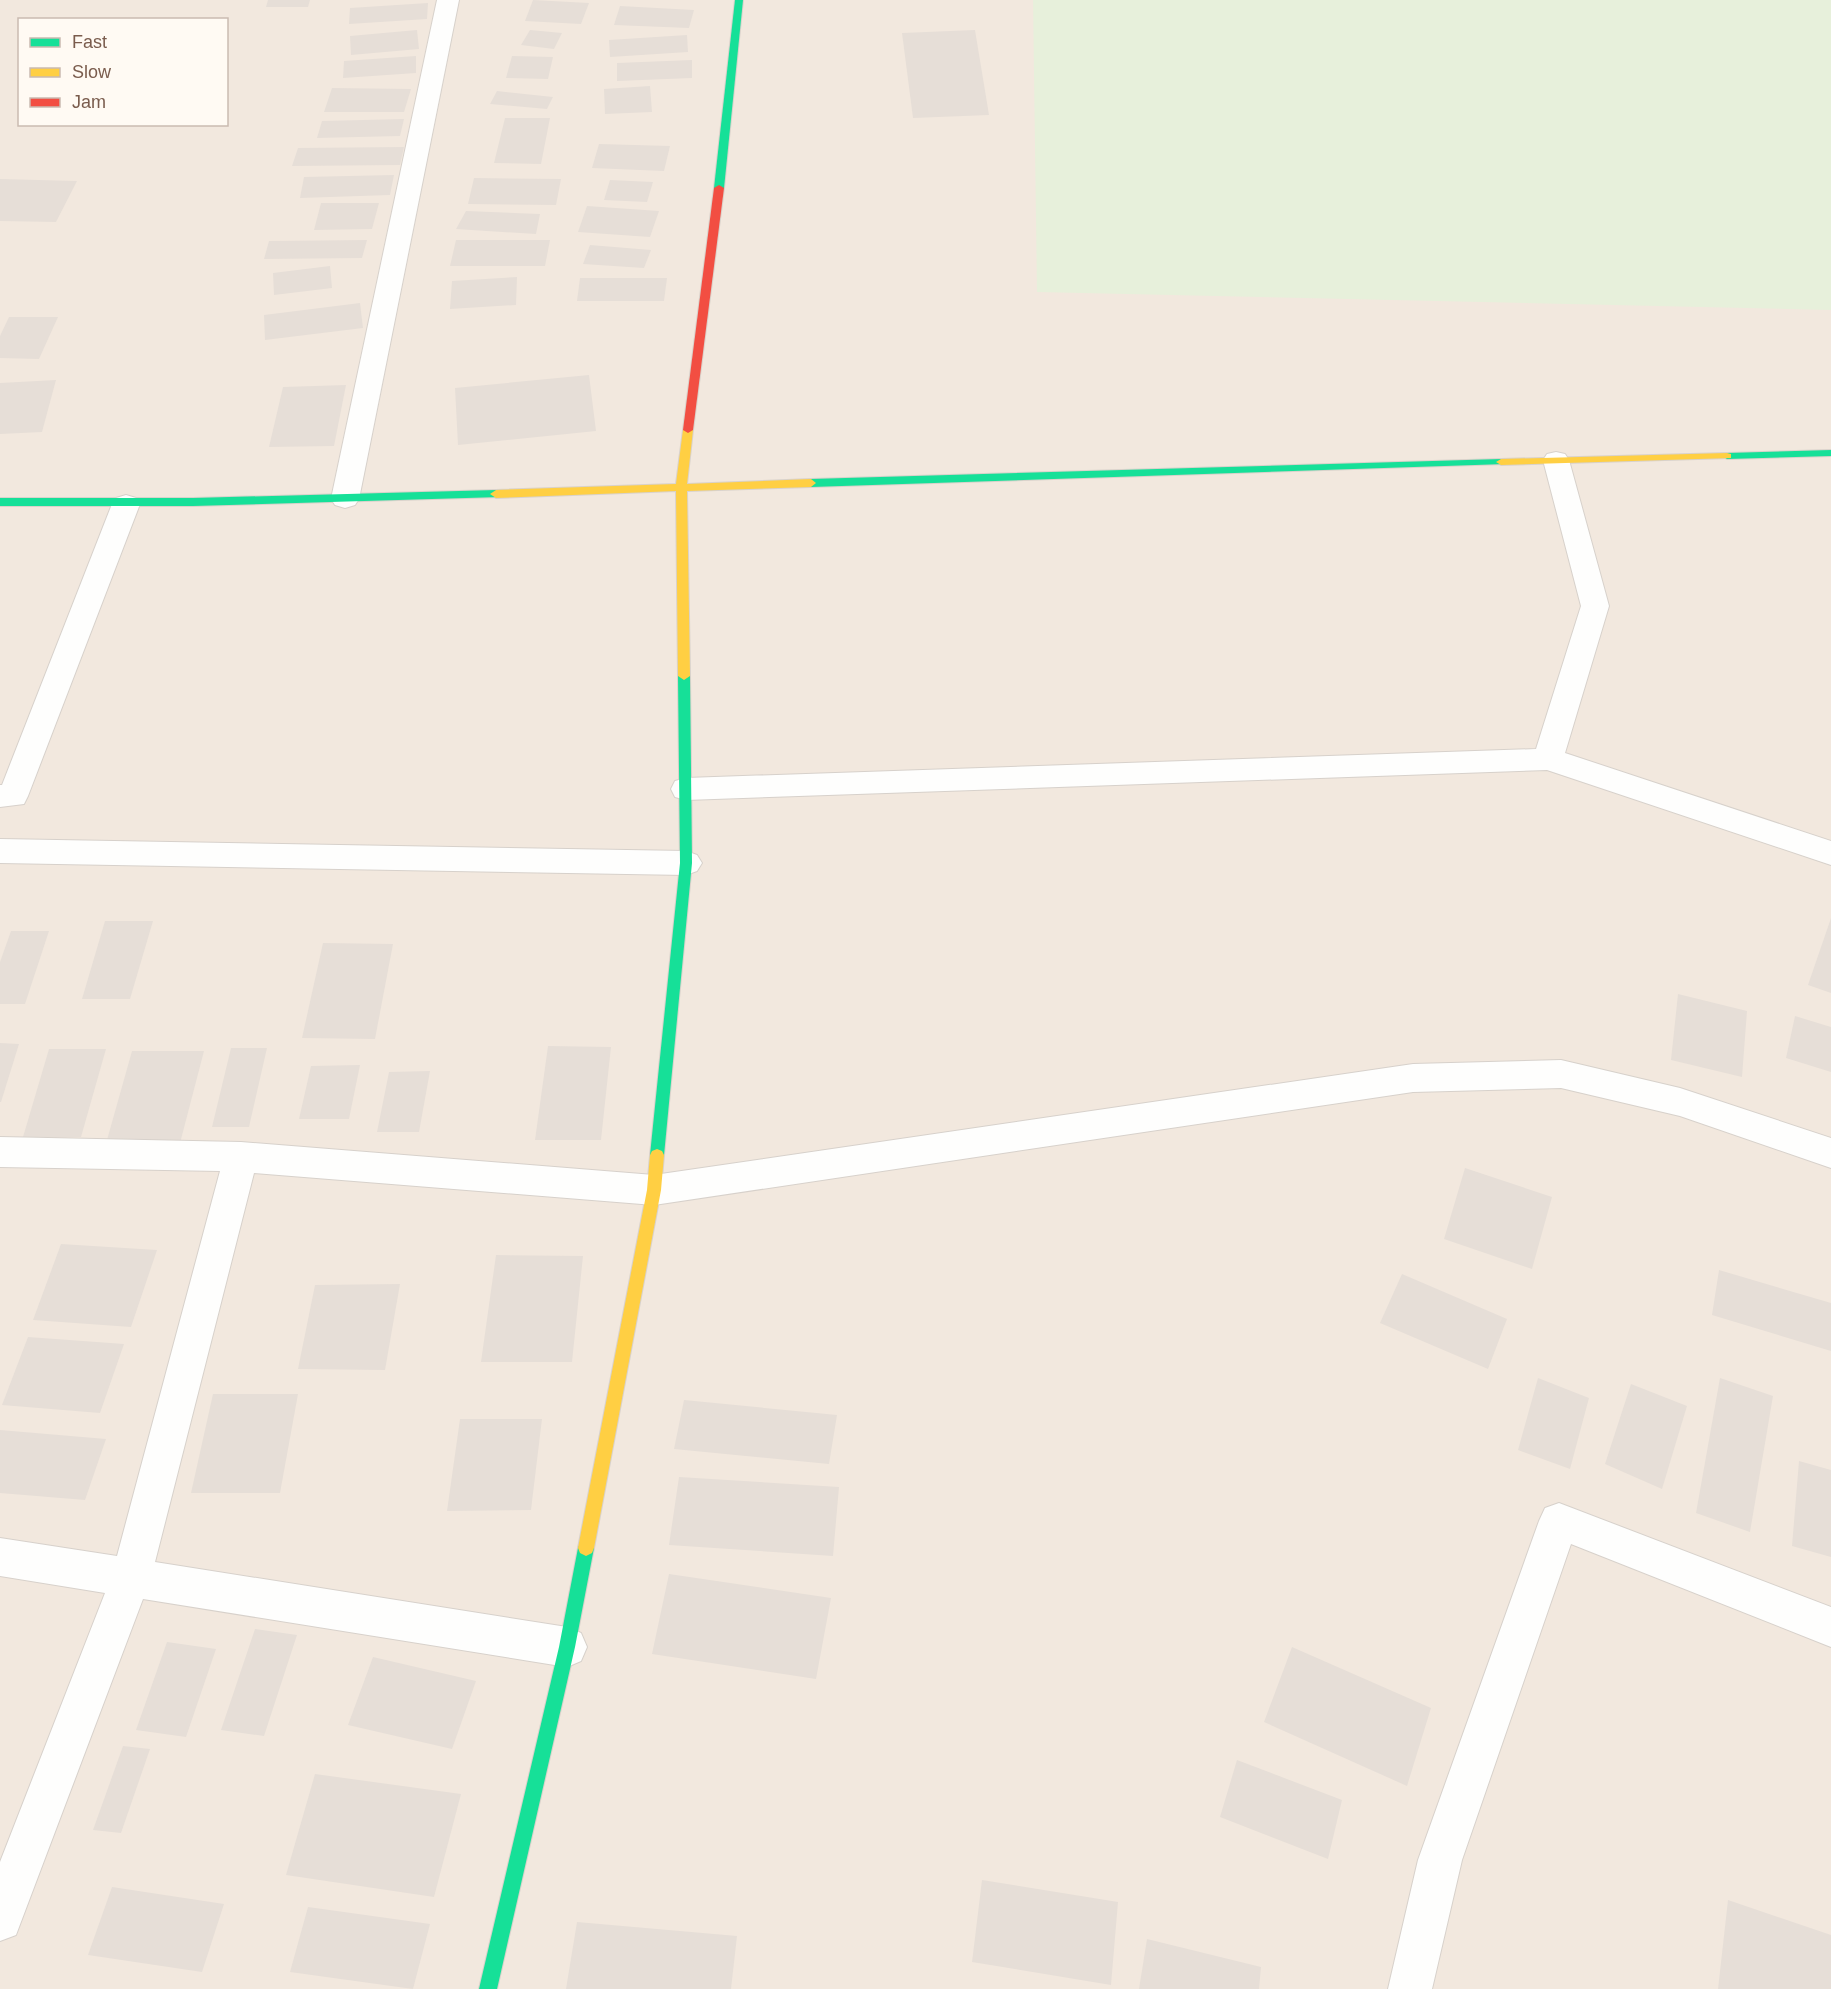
<svg xmlns="http://www.w3.org/2000/svg" width="1831" height="1989" font-family="Helvetica,sans-serif">
<rect width="100%" height="100%" fill="#f9f5f0"/>
<path fill="#f2e8de" fill-rule="evenodd" d="M0 0H1831V1989H0ZM20 20H226V124H20Z"/>
<polygon fill="#e7f0db" points="1033,0 1831,0 1831,310 1037,292"/>
<g fill="#e6ded7">
<polygon points="268,0 310,0 308,7 266,7"/>
<polygon points="533,0 589,3 581,24 525,21"/>
<polygon points="428,3 427,19 349,24 350,8"/>
<polygon points="620,6 694,10 689,28 614,25"/>
<polygon points="417,30 419,49 351,55 350,36"/>
<polygon points="530,30 562,33 554,49 521,45"/>
<polygon points="975,30 989,115 913,118 902,33"/>
<polygon points="687,35 688,52 610,57 609,40"/>
<polygon points="416,56 416,73 343,78 344,61"/>
<polygon points="512,56 553,57 548,79 506,78"/>
<polygon points="692,60 692,78 617,81 617,63"/>
<polygon points="650,86 652,112 605,114 604,89"/>
<polygon points="332,88 411,89 404,112 324,112"/>
<polygon points="497,91 553,97 547,109 490,104"/>
<polygon points="505,118 550,118 541,164 494,163"/>
<polygon points="404,119 400,136 317,138 322,121"/>
<polygon points="599,144 670,146 664,171 592,168"/>
<polygon points="404,147 400,165 292,166 298,148"/>
<polygon points="394,175 390,195 300,198 304,177"/>
<polygon points="474,178 561,179 556,205 468,204"/>
<polygon points="0,179 77,181 56,222 0,221"/>
<polygon points="610,180 653,182 647,202 604,200"/>
<polygon points="321,203 379,203 372,229 314,230"/>
<polygon points="587,206 659,211 650,237 578,232"/>
<polygon points="466,211 540,214 536,234 456,229"/>
<polygon points="367,240 362,258 264,259 269,241"/>
<polygon points="456,240 550,240 545,266 450,266"/>
<polygon points="590,245 651,250 644,268 583,264"/>
<polygon points="330,266 332,288 274,295 273,273"/>
<polygon points="517,277 516,305 450,309 452,281"/>
<polygon points="580,278 667,278 664,301 577,301"/>
<polygon points="360,303 363,328 265,340 264,315"/>
<polygon points="9,317 58,317 39,359 0,358 0,336"/>
<polygon points="589,375 596,431 458,445 455,388"/>
<polygon points="56,380 42,432 0,434 0,383"/>
<polygon points="346,385 334,446 269,447 283,387"/>
<polygon points="1831,918 1831,993 1808,985"/>
<polygon points="105,921 153,921 130,999 82,999"/>
<polygon points="11,931 49,931 25,1004 0,1004 0,962"/>
<polygon points="323,943 393,944 375,1039 302,1038"/>
<polygon points="1678,994 1747,1011 1742,1077 1671,1060"/>
<polygon points="1795,1016 1831,1027 1831,1072 1786,1058"/>
<polygon points="0,1043 19,1044 1,1102 0,1102"/>
<polygon points="548,1046 611,1047 601,1140 535,1140"/>
<polygon points="231,1048 267,1048 249,1127 212,1127"/>
<polygon points="49,1049 106,1049 81,1137 23,1137"/>
<polygon points="132,1051 204,1051 179,1147 105,1147"/>
<polygon points="360,1065 349,1119 299,1119 311,1066"/>
<polygon points="430,1071 419,1132 377,1132 389,1072"/>
<polygon points="1465,1168 1552,1197 1532,1269 1444,1239"/>
<polygon points="61,1244 157,1250 131,1327 33,1320"/>
<polygon points="496,1255 583,1256 572,1362 481,1362"/>
<polygon points="1719,1270 1831,1303 1831,1351 1712,1315"/>
<polygon points="1402,1274 1507,1319 1488,1369 1380,1323"/>
<polygon points="400,1284 385,1370 298,1369 315,1285"/>
<polygon points="28,1337 124,1344 100,1413 2,1405"/>
<polygon points="1538,1378 1589,1398 1570,1469 1518,1450"/>
<polygon points="1720,1378 1773,1396 1750,1532 1696,1513"/>
<polygon points="1631,1384 1687,1406 1662,1489 1605,1464"/>
<polygon points="213,1394 298,1394 280,1493 191,1493"/>
<polygon points="684,1400 837,1415 829,1464 674,1449"/>
<polygon points="460,1419 542,1419 531,1510 447,1511"/>
<polygon points="0,1430 106,1439 85,1500 0,1493"/>
<polygon points="1799,1461 1831,1470 1831,1557 1792,1546"/>
<polygon points="679,1477 839,1487 833,1556 669,1545"/>
<polygon points="669,1574 831,1598 816,1679 652,1654"/>
<polygon points="255,1629 297,1635 264,1736 221,1730"/>
<polygon points="167,1642 216,1649 186,1737 136,1730"/>
<polygon points="1292,1647 1431,1708 1407,1786 1264,1722"/>
<polygon points="373,1657 476,1681 452,1749 348,1725"/>
<polygon points="123,1746 150,1749 121,1833 93,1830"/>
<polygon points="1237,1760 1342,1800 1328,1859 1220,1817"/>
<polygon points="315,1774 461,1794 434,1897 286,1875"/>
<polygon points="982,1880 1118,1902 1111,1985 972,1962"/>
<polygon points="112,1887 224,1904 202,1972 88,1955"/>
<polygon points="1728,1900 1831,1935 1831,1989 1718,1989"/>
<polygon points="308,1907 430,1924 413,1989 290,1972"/>
<polygon points="577,1922 737,1936 731,1989 566,1989"/>
<polygon points="1147,1939 1261,1967 1259,1989 1139,1989"/>
</g>
<g fill="none" stroke-linecap="round" stroke-linejoin="round">
<defs>
<g id="street">
<polygon points="437,0 459,0 359,499 355,505 345,508 335,505 331,499"/>
<polygon points="1556,452 1565,454 1569,460 1609,606 1565,753 1831,841 1831,865 1547,770 686,800 675,797 671,789 675,781 686,778 1536,749 1581,606 1543,460 1547,454"/>
<polygon points="126,495 136,498 140,504 28,796 24,804 0,807 0,785 2,785 112,504 116,498"/>
<polygon points="0,839 686,851 697,855 702,863 697,871 686,875 0,863"/>
<polygon points="1561,1060 1680,1088 1831,1138 1831,1168 1680,1116 1561,1088 1413,1092 654,1205 254,1173 155,1562 567,1627 581,1633 587,1647 581,1661 567,1667 143,1599 16,1935 0,1941 0,1862 105,1593 0,1576 0,1538 117,1556 220,1171 0,1167 0,1137 241,1142 654,1175 1413,1064"/>
<polygon points="1559,1503 1831,1607 1831,1647 1571,1544 1462,1860 1432,1989 1388,1989 1418,1860 1539,1521 1545,1508"/>
</g>
<g id="fast">
<polygon points="735,0 743,0 724,188 719,191 714,188"/>
<polygon points="1831,450 1831,456 1727,459 1722,456 1727,453"/>
<polygon points="1501,459 1505,460 1505,464 811,487 806,483 811,479"/>
<polygon points="496,490 502,494 500,497 193,506 0,506 0,498 193,498"/>
<polygon points="684,672 690,676 692,863 664,1155 662,1159 657,1161 652,1159 650,1155 680,863 678,676"/>
<polygon points="586,1540 592,1543 594,1548 575,1647 497,1989 479,1989 559,1647 578,1548 580,1543"/>
</g>
<g id="slow">
<polygon points="688,427 693,430 687,484 811,479 816,483 811,487 687,491 690,676 684,680 678,676 676,491 496,498 490,494 496,490 676,484 683,430"/>
<polygon points="1727,453 1731,454 1731,458 1501,465 1496,462 1501,459"/>
<polygon points="657,1149 662,1151 664,1155 661,1190 594,1548 592,1553 586,1556 580,1553 578,1548 647,1190 650,1155 652,1151"/>
</g>
<polygon id="jam" points="719,185 724,188 693,430 688,433 683,430 714,188"/>
</defs>
<use href="#street" stroke="#d7d1cb" stroke-width="2"/>
<use href="#fast" stroke="#d9d2cb" stroke-width="2"/>
<use href="#slow" stroke="#d9d2cb" stroke-width="2"/>
<use href="#jam" stroke="#d9d2cb" stroke-width="2"/>
<use href="#street" fill="#fefefd" fill-rule="evenodd"/>
<use href="#fast" fill="#16e098" fill-rule="evenodd"/>
<use href="#slow" fill="#ffcf43" fill-rule="evenodd"/>
<use href="#jam" fill="#f24e42" fill-rule="evenodd"/>
</g>
<rect x="18" y="18" width="210" height="108" fill="#fffaf3" stroke="#cabbb1" stroke-width="1.5"/>
<rect x="30" y="38" width="30" height="9" fill="#16e098" stroke="#cabbb1" stroke-width="1.5"/>
<text x="72" y="48" font-size="18" fill="#7a5c4d">Fast</text>
<rect x="30" y="68" width="30" height="9" fill="#ffcf43" stroke="#cabbb1" stroke-width="1.5"/>
<text x="72" y="78" font-size="18" fill="#7a5c4d">Slow</text>
<rect x="30" y="98" width="30" height="9" fill="#f24e42" stroke="#cabbb1" stroke-width="1.5"/>
<text x="72" y="108" font-size="18" fill="#7a5c4d">Jam</text>
</svg>
